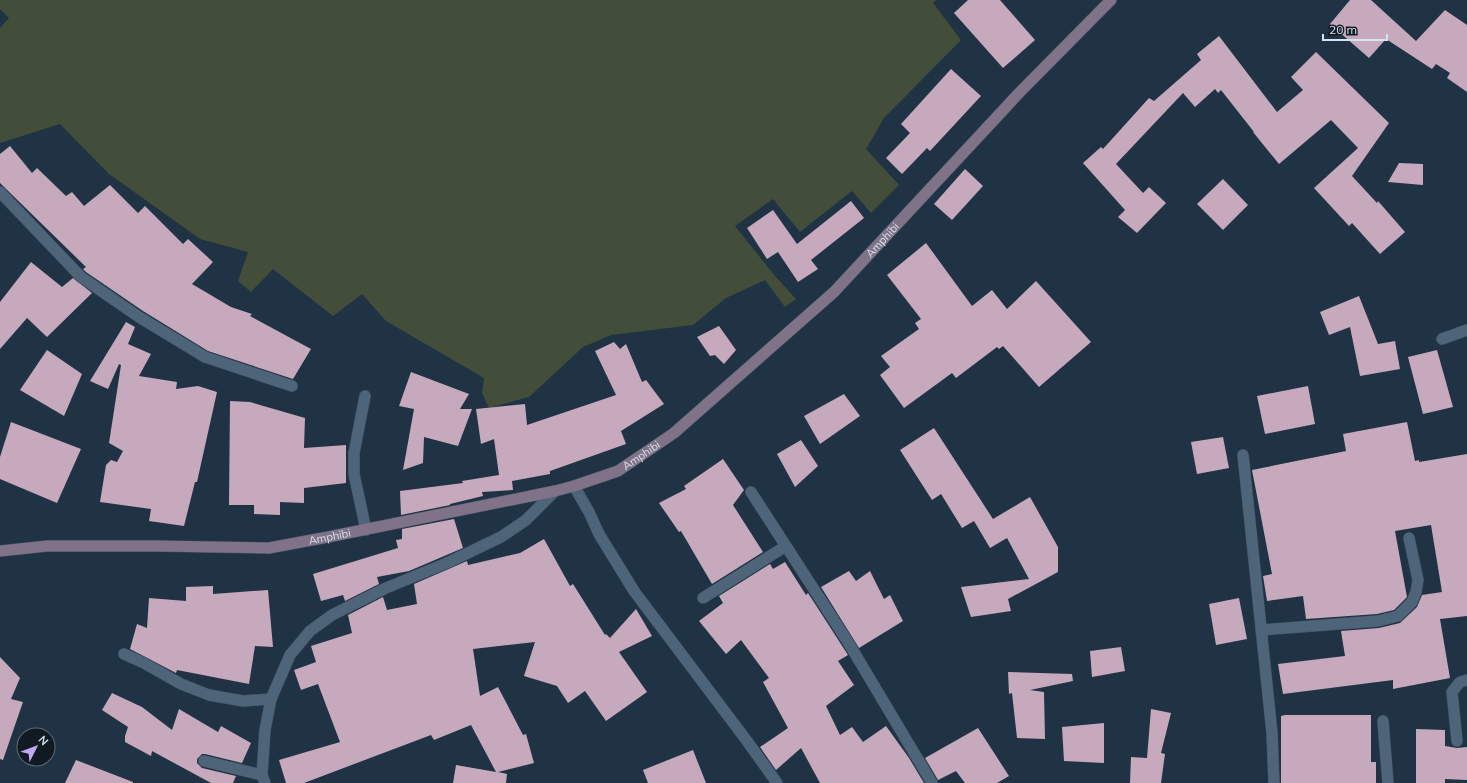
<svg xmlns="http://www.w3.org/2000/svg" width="1467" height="783" font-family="Mulish,sans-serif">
<rect width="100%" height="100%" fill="#1f3345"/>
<polygon fill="#424e39" points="0,0 936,0 933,3 961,40 884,118 866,149 899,185 871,213 852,191 800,232 773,199 735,226 775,276 796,299 785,307 765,280 726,298 693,325 611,335 583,347 529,397 489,408 482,393 484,378 386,321 362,294 333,316 273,269 251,292 238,281 248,252 200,239 109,174 60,124 0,143 0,28 9,18 0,9"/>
<g fill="#c6a9bc">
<polygon points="968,0 1000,0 1035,40 1003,68 954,13"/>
<polygon points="1350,0 1371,0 1416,41 1445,10 1467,25 1467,92 1447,78 1450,73 1436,64 1432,69 1386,39 1369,58 1330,24"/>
<polygon points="1219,36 1277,112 1303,90 1291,77 1316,52 1389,123 1352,176 1377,203 1378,201 1405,232 1380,254 1352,223 1349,226 1314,188 1358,148 1331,120 1279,164 1253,132 1254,132 1221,90 1218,93 1215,89 1195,107 1183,93 1116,164 1143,193 1149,187 1166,203 1137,233 1118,217 1125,210 1083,163 1101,147 1103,149 1149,98 1154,101 1201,60 1197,54"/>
<polygon points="951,69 981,96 930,151 927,148 902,174 886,158 910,133 901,124"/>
<polygon points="10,146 32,173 37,168 66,196 72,192 84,206 110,185 138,213 145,206 183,244 188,239 213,262 192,284 231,307 252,314 250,316 311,349 293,379 208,351 143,311 86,272 83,269 86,267 0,183 0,154"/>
<polygon points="1399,163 1423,164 1423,185 1388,182"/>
<polygon points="965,169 983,186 952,220 934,204"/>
<polygon points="1223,179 1248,205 1223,230 1197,204"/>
<polygon points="851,201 864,218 811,260 818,269 798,282 778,252 767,259 747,228 773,210 797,244"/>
<polygon points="926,243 972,306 992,290 1007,309 1036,281 1091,342 1039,387 1003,346 999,349 997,347 956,378 952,373 904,408 880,375 890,367 881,356 919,329 915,323 921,319 887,275"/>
<polygon points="31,262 62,287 73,278 92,293 47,337 27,318 0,349 0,302"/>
<polygon points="1359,296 1378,344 1395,341 1400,369 1360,376 1350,327 1329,335 1320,312"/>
<polygon points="126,322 135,327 128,344 151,354 139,376 177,382 176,389 198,386 217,392 197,482 195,482 184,526 149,521 151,509 100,502 106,465 111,460 117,462 123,451 109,443 121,365 119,364 108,389 90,381"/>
<polygon points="719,326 736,350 724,364 715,355 710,356 697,337"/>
<polygon points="614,342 620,349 626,344 642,382 646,380 664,404 621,431 626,444 550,471 550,474 512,481 513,490 482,492 483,496 450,504 450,505 401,515 400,491 463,483 462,481 499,475 494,439 481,444 476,409 525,404 527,425 616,395 595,351"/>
<polygon points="47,350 82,374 64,416 20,390"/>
<polygon points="1437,350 1453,407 1423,414 1408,357"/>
<polygon points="411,372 469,394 460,409 472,409 458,446 424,437 423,463 403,470 414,409 399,406"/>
<polygon points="1308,386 1315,424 1265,434 1257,396"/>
<polygon points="844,394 860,416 820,444 804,416"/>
<polygon points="230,401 250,402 305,418 304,448 346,445 346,483 304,488 304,503 280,502 280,515 254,514 254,505 229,505"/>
<polygon points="11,422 81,449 57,503 0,479 0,457"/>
<polygon points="1407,422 1415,461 1419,460 1419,462 1467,454 1467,616 1440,619 1450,678 1393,689 1393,680 1283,694 1278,664 1345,656 1341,631 1379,628 1400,623 1417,607 1422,595 1442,592 1431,525 1395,531 1407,597 1394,610 1377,614 1306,619 1303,596 1267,601 1263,576 1272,574 1252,470 1346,451 1343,434"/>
<polygon points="934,428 993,519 1030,497 1058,547 1058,572 1008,599 1011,611 971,617 961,587 1029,579 1007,538 990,548 974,521 962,528 941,494 932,500 900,450"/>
<polygon points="1223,437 1229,468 1197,474 1191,442"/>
<polygon points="801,440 818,466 795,487 777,454"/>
<polygon points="723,459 744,490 733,505 763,552 712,584 681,531 679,532 659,503 686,489 684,486"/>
<polygon points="454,519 463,548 409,571 377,577 379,584 345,601 343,595 321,601 313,574 398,548 396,540 402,539 402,529"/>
<polygon points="544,539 570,586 573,584 605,635 606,634 610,638 636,609 652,636 619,652 647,692 606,721 585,691 568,703 557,686 524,676 535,642 473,649 480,696 498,687 523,735 526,734 534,763 498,772 507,774 506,783 453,783 456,765 496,772 471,725 434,740 431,735 304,783 286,783 279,760 340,742 318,684 301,690 294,670 316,662 311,646 352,633 348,615 383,597 387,610 417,604 414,584 467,561 468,565 520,553"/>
<polygon points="785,562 806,595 808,593 848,655 838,661 854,685 826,706 840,735 852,727 863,742 886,726 909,758 924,783 820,783 801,748 776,770 760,747 788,728 763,682 769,678 741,640 726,654 699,621 723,603 719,596 770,564 773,569"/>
<polygon points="849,571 856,581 870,571 884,599 890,595 903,621 859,648 821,587"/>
<polygon points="213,586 213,594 268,590 273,647 255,646 249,684 177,670 176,673 130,649 137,624 147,628 149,598 186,601 186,587"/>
<polygon points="1239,598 1247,639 1216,645 1209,604"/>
<polygon points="1121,647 1125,671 1092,677 1090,651"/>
<polygon points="0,657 20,678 11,699 23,702 3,760 0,759"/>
<polygon points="1008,672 1072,674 1073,681 1030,690 1044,692 1045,739 1017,738 1012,693 1009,694"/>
<polygon points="112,693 142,707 172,730 179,709 218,732 221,726 251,743 242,763 205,754 202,754 197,759 197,763 202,768 236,776 233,783 211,783 152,751 151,756 125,742 125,736 128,727 102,710"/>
<polygon points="1151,709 1171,713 1161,753 1165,754 1161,783 1130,783 1131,757 1147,758"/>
<polygon points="1285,715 1371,715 1371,762 1376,762 1376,783 1281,783 1281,716"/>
<polygon points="1104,723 1104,763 1064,761 1062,727"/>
<polygon points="978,728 1009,776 997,783 965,783 956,771 938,780 925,758"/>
<polygon points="1416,729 1445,730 1445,746 1457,748 1467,747 1467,780 1445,779 1445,783 1416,783"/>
<polygon points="693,750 706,783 648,783 643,770"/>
<polygon points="76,760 133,782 133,783 65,783"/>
</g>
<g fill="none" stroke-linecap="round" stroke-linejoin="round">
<defs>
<g id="minor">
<polyline points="0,192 81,277 139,317 205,357 292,386"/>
<polyline points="1442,339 1467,330"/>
<polyline points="365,396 354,453 354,474 366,530"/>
<polyline points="1243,455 1272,733 1274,783"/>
<polyline points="574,486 589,512 599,534 634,591 747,741 777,783"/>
<polyline points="751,492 848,642 932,783"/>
<polyline points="703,598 786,546"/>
<polyline points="1261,630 1378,621 1398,616 1412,602 1416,592 1418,580 1409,538"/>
<polyline points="124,654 144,663 181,684 209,695 243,701 271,699"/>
<polyline points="1383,721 1388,783"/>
<polyline points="1457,741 1452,692 1460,682 1467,680"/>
<polyline points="204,761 262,775"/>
<polyline points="265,783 262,775 265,730 271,699 290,655 310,631 332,615 386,588 447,563 501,537 526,520 555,491"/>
</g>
<g id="secondary">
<path id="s1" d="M0 551 47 546H157L269 548 328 537 555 491 574 486 618 471 674 433 834 292 1019 93 1111 0"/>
</g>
</defs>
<use href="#minor" stroke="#3c4e5e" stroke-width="12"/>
<use href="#secondary" stroke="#3c4e5e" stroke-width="12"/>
<use href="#minor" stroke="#4e6478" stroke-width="11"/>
<use href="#secondary" stroke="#807288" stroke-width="11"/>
</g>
<g text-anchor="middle" stroke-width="4" stroke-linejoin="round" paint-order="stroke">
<g font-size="11" fill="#d6e3ee" stroke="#111a22">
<text dy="4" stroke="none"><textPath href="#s1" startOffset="979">Amphibi</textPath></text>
<text dy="4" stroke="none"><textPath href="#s1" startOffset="655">Amphibi</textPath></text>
<text dy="4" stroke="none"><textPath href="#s1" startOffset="331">Amphibi</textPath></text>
</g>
</g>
<g transform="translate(36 747) rotate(48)"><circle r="19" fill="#111a22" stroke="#606a74"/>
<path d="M0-3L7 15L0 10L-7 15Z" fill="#c1a8f3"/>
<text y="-6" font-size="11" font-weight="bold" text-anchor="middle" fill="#d6e3ee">N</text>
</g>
<path d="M1323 34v6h64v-6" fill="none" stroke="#d6e3ee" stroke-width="2"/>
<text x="1329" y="34" font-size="12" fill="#d6e3ee" stroke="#111a22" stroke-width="3" paint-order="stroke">20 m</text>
</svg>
